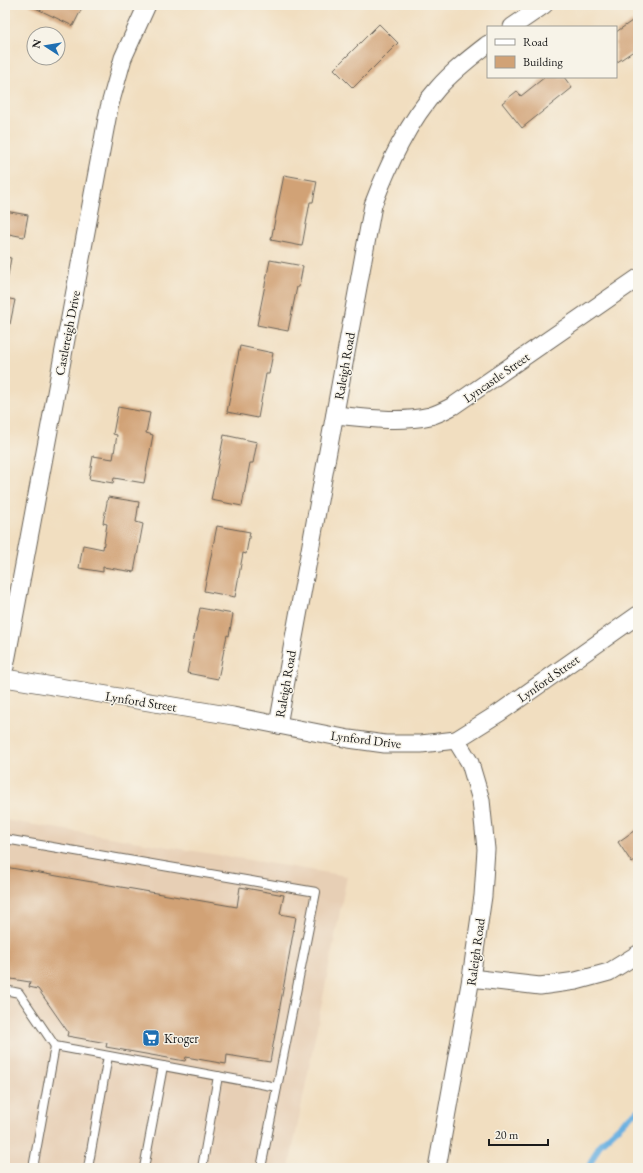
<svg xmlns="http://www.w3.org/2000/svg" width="643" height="1173" font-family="'EB Garamond',serif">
<rect width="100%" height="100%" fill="#f7f3e8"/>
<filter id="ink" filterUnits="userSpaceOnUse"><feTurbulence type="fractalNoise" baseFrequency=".025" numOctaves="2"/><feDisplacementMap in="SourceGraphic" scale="8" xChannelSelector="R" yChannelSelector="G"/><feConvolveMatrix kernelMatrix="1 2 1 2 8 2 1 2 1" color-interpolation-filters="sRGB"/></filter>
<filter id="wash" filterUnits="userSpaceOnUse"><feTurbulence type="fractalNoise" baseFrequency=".012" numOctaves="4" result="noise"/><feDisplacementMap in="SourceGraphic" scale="16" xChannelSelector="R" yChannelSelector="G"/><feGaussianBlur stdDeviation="0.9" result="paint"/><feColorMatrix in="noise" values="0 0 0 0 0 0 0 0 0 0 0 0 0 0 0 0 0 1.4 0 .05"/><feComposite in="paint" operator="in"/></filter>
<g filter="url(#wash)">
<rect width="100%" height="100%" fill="#f1dec0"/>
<polygon fill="#e7cfb5" points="5,820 347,876 289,1168 5,1168"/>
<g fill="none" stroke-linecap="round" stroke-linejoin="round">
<polyline stroke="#6ab1e1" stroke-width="6" points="588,1168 600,1144 628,1118 638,1111"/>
</g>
<g id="blocks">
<g fill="#d1a276">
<polygon points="29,5 77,5 82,8 73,26"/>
<polygon points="632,21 638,29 638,48 616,63 616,32"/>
<polygon points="379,24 398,43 353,88 334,69"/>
<polygon points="545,77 564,77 572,88 522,128 502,103 517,91 521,96"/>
<polygon points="284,175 317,181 313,202 310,202 302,246 271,240"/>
<polygon points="5,211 28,215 24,237 9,234 6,254"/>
<polygon points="5,257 11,258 7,281 5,281"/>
<polygon points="270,260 303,266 299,287 297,287 288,331 257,325"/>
<polygon points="5,298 15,300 10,324 5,323"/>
<polygon points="240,346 273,353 269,374 266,374 258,418 227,412"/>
<polygon points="118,407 150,413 146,433 153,435 144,483 114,478 113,483 89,479 93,456 113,459 117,435 113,434"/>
<polygon points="224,435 257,442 253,463 250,463 242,506 211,500"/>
<polygon points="108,497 139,502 136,522 143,524 134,572 103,567 103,572 79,568 83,545 103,549 107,524 103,523"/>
<polygon points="217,526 250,532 246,554 243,553 235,597 204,591"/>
<polygon points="200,608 233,614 229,636 227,635 218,679 187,673"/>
<polygon points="638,828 638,859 632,863 618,842"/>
<polygon points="5,867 237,907 240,887 284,895 280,914 296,917 270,1062 227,1055 226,1064 186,1057 185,1061 106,1047 107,1043 67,1036 68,1032 38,989 29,987 30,982 5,978"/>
</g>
</g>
</g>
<g filter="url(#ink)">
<use href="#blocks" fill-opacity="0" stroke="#676055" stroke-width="1"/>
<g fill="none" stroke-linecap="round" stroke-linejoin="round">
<defs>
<g id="lane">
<polyline points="5,839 316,892 261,1168"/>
<polyline points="5,990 19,993 55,1046 277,1087"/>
<polyline points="33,1168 55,1046"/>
<polyline points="88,1168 108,1056"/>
<polyline points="144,1168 163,1066"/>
<polyline points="202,1168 218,1076"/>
</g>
<g id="street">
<polyline points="512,27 544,5"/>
<path d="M335 415C366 418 399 423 430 416 438 414 445 410 453 406L638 278"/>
<polyline points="5,667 109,108 123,58 147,5"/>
<polyline points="5,678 233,716 349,739 385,744 421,744 456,740 499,713 638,615"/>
<path d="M278 725 373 205C389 163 408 122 438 88 453 71 470 58 488 44"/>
<polyline points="471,978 540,986 576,981 609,972 638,954"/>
<polyline points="437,1168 471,978 483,896 486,849 481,800 470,763 456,740"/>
</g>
</defs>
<use href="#lane" stroke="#676055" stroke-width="10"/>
<use href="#street" stroke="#676055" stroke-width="19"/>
<use href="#lane" stroke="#fff" stroke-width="8"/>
<use href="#street" stroke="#fff" stroke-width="17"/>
</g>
</g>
<defs>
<symbol id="supermarket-square" viewBox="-11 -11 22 22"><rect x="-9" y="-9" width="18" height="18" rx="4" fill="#1f6fb2" stroke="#f7f3e8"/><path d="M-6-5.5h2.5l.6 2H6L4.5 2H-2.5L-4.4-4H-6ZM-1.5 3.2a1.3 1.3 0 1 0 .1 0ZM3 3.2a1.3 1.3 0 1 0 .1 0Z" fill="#fff"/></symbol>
</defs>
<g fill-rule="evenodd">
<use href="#supermarket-square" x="141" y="1028" width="20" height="20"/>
</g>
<g text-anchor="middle" stroke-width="3" stroke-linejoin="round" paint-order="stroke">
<g font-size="13" fill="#1c1c1c" stroke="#f7f3e8">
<text transform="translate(67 333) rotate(-79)" y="5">Castlereigh Drive</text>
<text transform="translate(344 366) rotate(-80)" y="5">Raleigh Road</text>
<text transform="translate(496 377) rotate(-35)" y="5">Lyncastle Street</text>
<text transform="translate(548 678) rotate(-35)" y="5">Lynford Street</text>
<text transform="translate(285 684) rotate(-80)" y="5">Raleigh Road</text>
<text transform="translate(141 701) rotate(9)" y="5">Lynford Street</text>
<text transform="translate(366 739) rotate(7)" y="5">Lynford Drive</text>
<text transform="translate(475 952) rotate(-82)" y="5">Raleigh Road</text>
</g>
<g font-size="13" fill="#1c1c1c" stroke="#f7f3e8" text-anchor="start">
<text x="164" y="1043">Kroger</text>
</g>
</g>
<rect width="643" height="1173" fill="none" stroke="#f7f3e8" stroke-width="20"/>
<rect x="487" y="26" width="130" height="52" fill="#f7f3e8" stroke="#9f9d96"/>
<rect x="495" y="39" width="20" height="6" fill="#ffffff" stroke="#9f9d96"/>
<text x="523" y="46" font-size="12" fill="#1c1c1c">Road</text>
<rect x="495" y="56" width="20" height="12" fill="#d1a276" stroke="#9f9d96"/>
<text x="523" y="66" font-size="12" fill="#1c1c1c">Building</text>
<g transform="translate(46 46) rotate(282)"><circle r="19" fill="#f7f3e8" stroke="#9f9d96"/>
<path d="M0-3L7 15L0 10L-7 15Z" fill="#1f6fb2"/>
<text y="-6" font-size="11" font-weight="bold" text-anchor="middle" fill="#1c1c1c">N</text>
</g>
<path d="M489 1139v6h59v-6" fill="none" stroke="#1c1c1c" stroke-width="2"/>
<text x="495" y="1139" font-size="12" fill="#1c1c1c" stroke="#f7f3e8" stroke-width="3" paint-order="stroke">20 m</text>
</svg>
